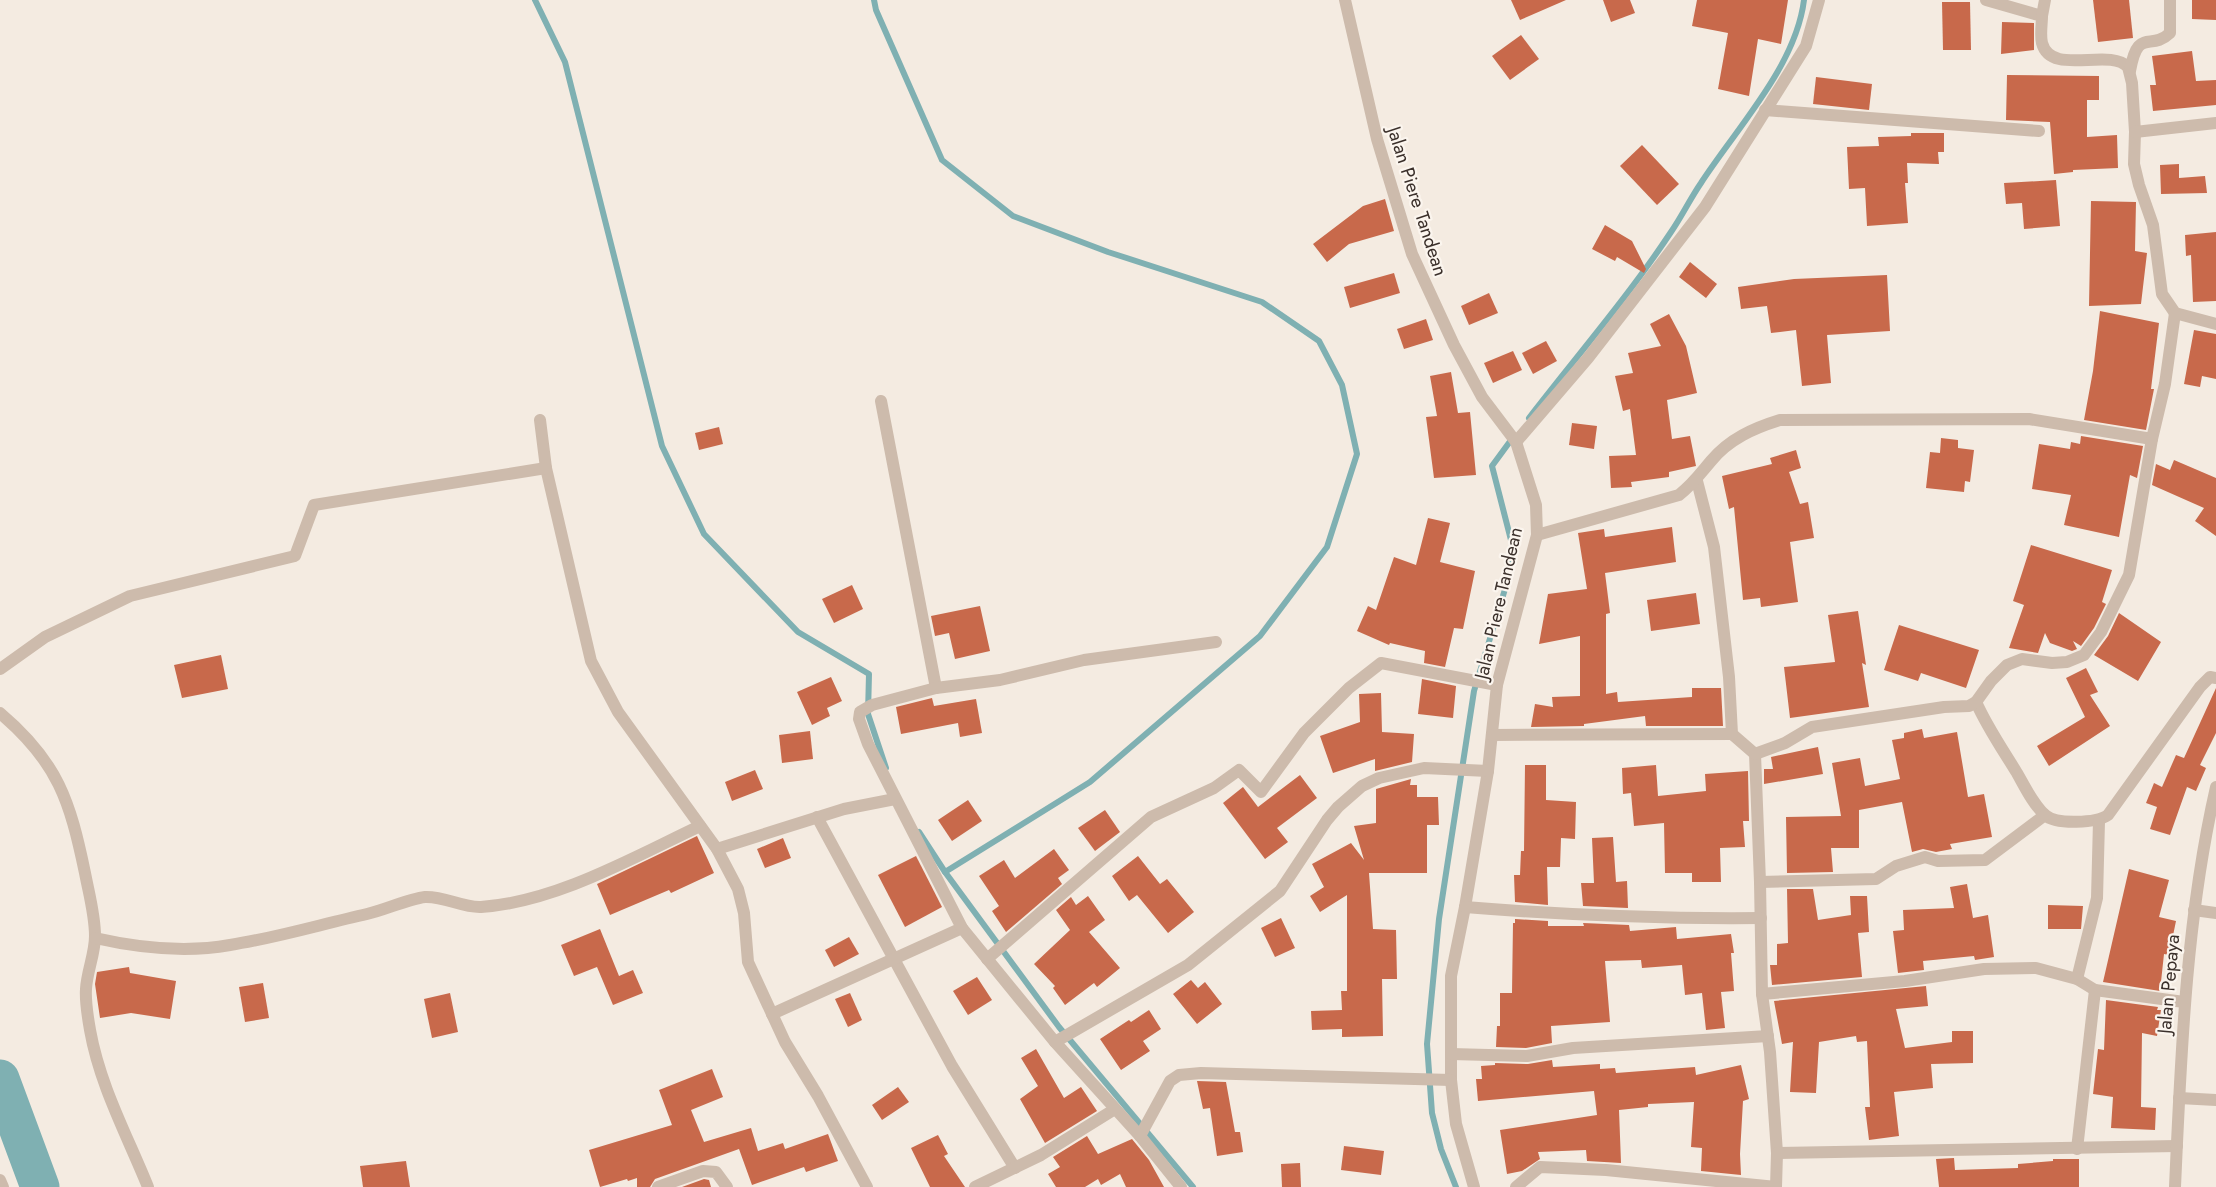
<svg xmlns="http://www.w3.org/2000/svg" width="2216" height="1187" font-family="Jost,sans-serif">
<rect width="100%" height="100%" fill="#f4ebe1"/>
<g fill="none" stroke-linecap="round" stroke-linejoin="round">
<g stroke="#7fb0b2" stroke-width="6">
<polyline points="535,0 565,62 662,446 704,534 798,632 869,674 868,714 886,768"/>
<polyline points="874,0 876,10 942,160 1013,216 1108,252 1262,302 1319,341 1342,385 1357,454 1327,547 1260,636 1090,782 945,872"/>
<path d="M1529 418C1576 357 1628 297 1671 232 1682 216 1690 199 1701 183 1736 129 1796 66 1804 0"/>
<polyline points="919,832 945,872 1059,1027 1193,1187"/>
<polyline points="1456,1187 1441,1149 1432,1113 1427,1044 1439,919 1474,691 1509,576 1512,544 1492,466 1514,436"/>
</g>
<polyline stroke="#7fb0b2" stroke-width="39" points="0,1079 40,1187"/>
</g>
<g fill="#c8694b">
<polygon points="1511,0 1566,0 1520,20"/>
<polygon points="1603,0 1630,0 1635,13 1611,22"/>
<polygon points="1697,0 1788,0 1781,44 1758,39 1749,96 1718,89 1728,33 1692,26"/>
<polygon points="2093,0 2129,0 2133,38 2098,42"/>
<polygon points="2192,0 2216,0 2216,20 2192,19"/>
<polygon points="1942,2 1970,2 1971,50 1943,50"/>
<polygon points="2002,22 2034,23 2034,50 2001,54"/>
<polygon points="1521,35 1539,59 1510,80 1492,56"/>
<polygon points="2192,51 2196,81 2216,80 2216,105 2153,111 2150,85 2156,85 2152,56"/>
<polygon points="2007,75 2099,76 2099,100 2087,100 2087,137 2117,135 2118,168 2073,170 2073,172 2054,174 2050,122 2006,120"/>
<polygon points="1816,77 1872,84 1869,110 1813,104"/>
<polygon points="1911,133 1944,133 1944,152 1938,152 1939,164 1907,163 1908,183 1905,183 1908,223 1867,226 1865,188 1849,189 1847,147 1879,146 1878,137 1911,136"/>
<polygon points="1642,145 1679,184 1657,205 1620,166"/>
<polygon points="2179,164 2179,178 2205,176 2207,193 2161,194 2160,165"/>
<polygon points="2056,180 2060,226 2024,229 2022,203 2006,204 2004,183"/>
<polygon points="1385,199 1394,231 1349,244 1327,262 1313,244 1363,206"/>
<polygon points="2091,201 2136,202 2135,251 2147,253 2141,304 2089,306"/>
<polygon points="1605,225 1632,241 1646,269 1644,273 1617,257 1615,261 1592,249"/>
<polygon points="2216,232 2216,301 2193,302 2191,255 2186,256 2185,235"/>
<polygon points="1690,262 1717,284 1706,298 1679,277"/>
<polygon points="1394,273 1400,293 1350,308 1344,287"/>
<polygon points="1887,275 1890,331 1827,335 1831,383 1802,386 1796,330 1771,333 1767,306 1741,309 1738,287 1794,279"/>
<polygon points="1489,293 1498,313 1469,325 1461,306"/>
<polygon points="2100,311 2159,323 2151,389 2154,389 2146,430 2084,420 2093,371"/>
<polygon points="1669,314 1686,346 1697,393 1667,400 1672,439 1690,436 1696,466 1669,472 1669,477 1631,482 1632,487 1611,488 1609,456 1636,455 1630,409 1623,411 1615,376 1633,373 1628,353 1661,346 1650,324"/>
<polygon points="1426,319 1433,340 1404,349 1397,329"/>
<polygon points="2194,330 2216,334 2216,379 2202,376 2200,387 2184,384"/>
<polygon points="1546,341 1557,361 1533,374 1522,353"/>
<polygon points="1513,351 1522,370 1493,383 1484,363"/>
<polygon points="1451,372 1458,413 1470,412 1476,475 1434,478 1426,417 1437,416 1430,376"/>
<polygon points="1572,423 1597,426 1594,449 1569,445"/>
<polygon points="719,427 723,444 699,450 695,433"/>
<polygon points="2081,436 2143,446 2137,478 2130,475 2119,537 2064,525 2071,495 2032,489 2039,444 2070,449 2071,442 2080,444"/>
<polygon points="1941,438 1958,440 1958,448 1974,450 1970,482 1965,481 1964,492 1926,488 1930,452 1940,453"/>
<polygon points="1796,450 1801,468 1789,472 1800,504 1808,502 1814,538 1790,542 1798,602 1761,607 1760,598 1743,600 1734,507 1729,509 1722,476 1772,464 1770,458"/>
<polygon points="2174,460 2216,478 2216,536 2195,521 2204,508 2152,485 2156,464 2170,470"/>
<polygon points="1428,518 1450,523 1440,562 1475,571 1463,629 1454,628 1445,667 1424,663 1425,651 1390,643 1389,645 1357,631 1368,606 1376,610 1394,557 1416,565"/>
<polygon points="1672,527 1676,562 1605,573 1610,613 1606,614 1606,694 1617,692 1618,702 1692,697 1692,688 1721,688 1723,726 1646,726 1645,716 1584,724 1584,726 1531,727 1535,704 1553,707 1552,697 1580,696 1580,636 1539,644 1548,594 1587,589 1578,533 1604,529 1605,537"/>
<polygon points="2031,545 2112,570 2102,602 2106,604 2094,628 2081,646 2073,641 2077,649 2072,651 2050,643 2045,633 2038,653 2009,648 2024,605 2013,601"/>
<polygon points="852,585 863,609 834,623 822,599"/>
<polygon points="1696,593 1700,624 1651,631 1647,600"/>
<polygon points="980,606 990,651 955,659 949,633 935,636 931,616"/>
<polygon points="1858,611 1866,665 1862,663 1869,707 1790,718 1784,667 1835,662 1828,615"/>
<polygon points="2119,613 2161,642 2138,681 2094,655 2108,636"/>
<polygon points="1899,625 1979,650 1966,688 1921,673 1918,681 1884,670"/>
<polygon points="221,655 228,689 182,698 174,665"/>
<polygon points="2086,668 2098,692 2090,695 2110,726 2049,766 2037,746 2085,717 2066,678"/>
<polygon points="831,677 842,701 827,708 830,716 812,725 797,692"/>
<polygon points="1422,679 1456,686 1453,718 1418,714"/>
<polygon points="2216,688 2216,733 2200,765 2206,768 2196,791 2187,787 2170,835 2150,829 2157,807 2146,803 2154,783 2162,787 2176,755 2184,758"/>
<polygon points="1381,693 1382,732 1414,734 1412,762 1375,771 1375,759 1333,773 1320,736 1360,722 1359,694"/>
<polygon points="932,698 934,706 976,699 982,733 960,737 958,723 901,734 896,707"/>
<polygon points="1922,729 1924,738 1957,732 1968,797 1984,794 1992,837 1950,844 1952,849 1936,852 1923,849 1912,852 1902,802 1859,810 1859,848 1831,848 1833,872 1787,873 1786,817 1841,816 1832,763 1860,758 1865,786 1900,779 1892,740 1904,738 1904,733"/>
<polygon points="810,731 813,759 782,763 779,735"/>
<polygon points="1818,747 1823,774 1764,784 1764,769 1773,769 1771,757"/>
<polygon points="1525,765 1546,765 1546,800 1576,802 1575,839 1561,838 1560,867 1547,867 1548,905 1515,902 1514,875 1520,875 1521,851 1524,851"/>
<polygon points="1656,765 1658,796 1706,791 1705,774 1748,771 1749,821 1743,821 1745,847 1720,848 1721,882 1692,882 1692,873 1665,873 1664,823 1634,826 1631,793 1623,794 1622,768"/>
<polygon points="755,770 763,789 732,801 725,782"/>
<polygon points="1300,775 1317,798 1277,828 1288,842 1265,859 1223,803 1243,787 1258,807"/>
<polygon points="1411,779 1410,785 1417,785 1417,797 1438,797 1439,825 1427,825 1427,873 1369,873 1373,929 1396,930 1397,979 1382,979 1383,1036 1342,1037 1342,1029 1312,1030 1311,1011 1342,1010 1341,991 1347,991 1347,895 1320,912 1310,896 1324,887 1312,864 1351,843 1364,860 1354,826 1376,823 1376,789"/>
<polygon points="968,800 982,821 952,841 938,820"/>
<polygon points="1105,810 1120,832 1095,851 1078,828"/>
<polygon points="697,836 714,873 671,893 669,890 610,915 597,884"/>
<polygon points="1613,837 1616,882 1627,881 1628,908 1583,906 1581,883 1594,883 1592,838"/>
<polygon points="783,838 791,858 765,868 757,849"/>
<polygon points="1054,849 1069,870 1058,878 1062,884 1006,932 992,911 999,906 979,876 1004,860 1015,878"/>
<polygon points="916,856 942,907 905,927 878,875"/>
<polygon points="1138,856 1160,884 1167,879 1194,912 1168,933 1137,895 1129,901 1112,876"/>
<polygon points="2129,869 2169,880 2159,917 2176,921 2169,955 2164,954 2160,991 2103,982"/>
<polygon points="1967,884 1973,918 1988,915 1994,957 1975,960 1974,956 1923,961 1924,970 1898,973 1893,931 1904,930 1903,910 1954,908 1950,887"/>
<polygon points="1787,889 1813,889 1818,920 1851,915 1850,896 1867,896 1869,932 1858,933 1862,977 1772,985 1770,965 1777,965 1777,944 1788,943"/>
<polygon points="1088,896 1105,920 1089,932 1120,968 1097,987 1094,983 1065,1005 1053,988 1055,986 1034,964 1070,930 1056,910 1071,897 1076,905"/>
<polygon points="2048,905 2083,906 2081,929 2048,929"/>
<polygon points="1281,918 1295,948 1275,957 1261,928"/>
<polygon points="1515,919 1548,921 1548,926 1584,926 1583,923 1629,925 1630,931 1676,927 1677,939 1731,934 1734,953 1731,953 1734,991 1721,992 1725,1028 1706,1030 1702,993 1685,995 1682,965 1642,968 1641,960 1605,961 1610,1022 1551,1026 1552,1043 1526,1048 1496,1047 1497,1026 1500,1026 1500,993 1512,993 1513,923 1515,923"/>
<polygon points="600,929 619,976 633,970 643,993 613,1005 597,967 574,976 561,945"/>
<polygon points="849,937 859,954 834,967 825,950"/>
<polygon points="129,967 130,973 176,981 170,1019 131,1013 100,1018 95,984 97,972"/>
<polygon points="977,977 992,1000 968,1015 953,991"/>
<polygon points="1191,980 1198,988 1205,982 1222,1004 1197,1024 1173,994"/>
<polygon points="263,983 269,1018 245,1022 239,987"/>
<polygon points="1926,986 1928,1006 1896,1009 1905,1048 1952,1042 1952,1031 1973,1031 1973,1063 1931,1064 1933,1088 1894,1092 1899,1136 1869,1140 1865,1107 1870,1107 1867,1041 1857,1042 1856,1036 1819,1042 1816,1093 1790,1092 1793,1042 1782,1044 1774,1001"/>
<polygon points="450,993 458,1032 432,1038 424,999"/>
<polygon points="850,993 862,1020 848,1027 835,999"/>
<polygon points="2106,1000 2158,1007 2157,1010 2161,1010 2157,1036 2142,1033 2141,1107 2156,1108 2155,1130 2111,1128 2113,1097 2093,1094 2098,1049 2104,1050"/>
<polygon points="1149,1010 1161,1029 1143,1041 1150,1051 1121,1070 1100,1039 1129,1020 1131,1022"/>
<polygon points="1036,1049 1064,1098 1081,1087 1097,1111 1045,1143 1020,1099 1038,1086 1021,1058"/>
<polygon points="1552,1060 1553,1067 1600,1064 1600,1069 1615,1068 1616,1073 1695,1067 1696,1075 1741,1065 1749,1099 1743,1101 1740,1154 1741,1175 1701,1171 1702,1148 1691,1147 1694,1102 1648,1104 1648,1107 1619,1110 1621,1163 1587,1161 1586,1150 1538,1152 1540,1159 1522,1171 1507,1174 1500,1130 1597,1115 1594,1091 1478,1101 1476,1079 1482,1079 1481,1066 1495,1065 1495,1063 1528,1064"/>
<polygon points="712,1069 723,1097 691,1110 704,1142 751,1128 758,1151 783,1143 785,1149 828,1134 838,1161 806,1172 804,1167 752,1185 739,1149 655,1179 650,1187 637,1187 637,1178 628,1181 627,1179 600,1187 589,1150 672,1125 659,1090"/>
<polygon points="1197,1081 1226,1082 1235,1132 1240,1132 1243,1152 1217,1156 1210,1108 1203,1109"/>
<polygon points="898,1087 909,1102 882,1120 872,1105"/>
<polygon points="938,1135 948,1154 944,1156 965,1187 930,1187 911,1148"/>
<polygon points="1087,1136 1098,1154 1132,1139 1149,1160 1164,1187 1126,1187 1120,1174 1101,1185 1098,1179 1085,1187 1056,1187 1048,1174 1060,1167 1053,1157"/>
<polygon points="1344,1146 1384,1151 1381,1175 1341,1170"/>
<polygon points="1954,1158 1955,1170 2018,1168 2018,1164 2053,1161 2053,1159 2079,1159 2079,1187 1939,1187 1936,1159"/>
<polygon points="406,1161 410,1187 363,1187 360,1166"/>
<polygon points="1300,1163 1301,1187 1282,1187 1281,1164"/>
<polygon points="704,1179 709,1180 711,1187 682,1187"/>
</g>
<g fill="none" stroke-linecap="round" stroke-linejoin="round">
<g stroke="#cdbbac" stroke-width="12">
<polyline points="1345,0 1377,139 1412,254 1454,345 1482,397 1516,442 1536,505 1537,535 1497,685 1488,771 1465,907 1451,976 1451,1080 1456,1124 1474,1187"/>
<path d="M1986 0 2042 16C2042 24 2040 35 2042 43 2051 77 2109 47 2128 67L2132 83 2135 132 2134 164 2139 185 2153 225 2162 294 2175 313 2216 324"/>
<polyline points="2042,16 2045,0"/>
<path d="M2130 71C2138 26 2150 52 2170 33V0"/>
<polyline points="1765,110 2039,131"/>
<polyline points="2135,132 2216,123"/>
<polyline points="881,401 936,688"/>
<polyline points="540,420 546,468 591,661 618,712 717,849 738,889 744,913 748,962 785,1042 818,1096 867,1187"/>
<polyline points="1516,442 1588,358 1705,207 1806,46 1819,0"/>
<polyline points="1697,481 1714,547 1729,677 1732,734 1755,754 1760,882 1762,994 1770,1052 1777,1153 1776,1187"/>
<path d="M1537 535 1679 495C1693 484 1700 474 1711 461 1729 439 1754 428 1780 420L2029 419 2152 439 2165 384 2175 313"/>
<polyline points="0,669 45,637 130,596 295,556 314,505 546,468"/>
<path d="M1976 702C1987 727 2003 750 2017 773 2025 787 2033 804 2045 815 2056 825 2097 823 2108 815L2200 687 2210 677 2216 678"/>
<path d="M0 713C58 762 70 801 85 873 89 894 95 915 95 936 95 954 87 971 86 989 85 1002 88 1018 90 1030 100 1086 127 1135 148 1187"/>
<polyline points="1492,735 1732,734"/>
<polyline points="1755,754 1785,743 1812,727 1944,707 1969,706 1976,702 1991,681 2007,665 2022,659 2052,663 2067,662 2084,655 2101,632 2129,575 2152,439"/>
<polyline points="817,817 952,1066 1015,1168"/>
<polyline points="717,849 844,809 895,799"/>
<polyline points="1760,882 1876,879 1896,866 1925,857 1938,861 1985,860 2045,815"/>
<path d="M1465 907C1564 915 1662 919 1761 918"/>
<polyline points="2194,910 2216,913"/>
<path d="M95 938C139 948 186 953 230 945 276 938 322 924 367 914 385 910 408 899 425 897 444 896 463 908 481 907 556 902 634 857 700 826"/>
<polyline points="987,959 1151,817 1214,788 1239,770 1261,792 1304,733 1349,688 1381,663 1497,685"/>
<polyline points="2077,979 2097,898 2099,821"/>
<polyline points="1762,994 1905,981 1984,969 2036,968 2077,979 2095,990 2184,1002"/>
<polyline points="772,1014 962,928"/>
<polyline points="1055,1042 1188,965 1280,891 1327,820 1338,807 1362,786 1379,778 1424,768 1488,771"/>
<polyline points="1451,1054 1527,1056 1573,1048 1768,1036"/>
<polyline points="2179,1098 2216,1100"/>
<polyline points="1140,1136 1170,1081 1179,1075 1201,1073 1451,1080"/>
<polyline points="2077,1149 2095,990"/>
<polyline points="1777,1153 2177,1146"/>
<polyline points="0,1180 3,1187"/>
<polyline points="658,1187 703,1171 716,1172 727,1187"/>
<polyline points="975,1187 1041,1155 1115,1109"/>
<polyline points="1181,1187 1140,1136 1055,1042 962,928 868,744 859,719 860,712 872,705 936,688 1000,680 1084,660 1216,642"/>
<polyline points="1516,1187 1540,1167 1606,1170 1776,1187"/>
<path d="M2175 1187C2181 1053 2186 918 2216 787"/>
</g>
</g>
<g text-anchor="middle" stroke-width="4.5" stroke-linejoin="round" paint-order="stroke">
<g font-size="19" fill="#3b302b" stroke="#fbf5ee">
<text transform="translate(1418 201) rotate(72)" y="7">Jalan Piere Tandean</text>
<text transform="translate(1498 603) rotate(-77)" y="7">Jalan Piere Tandean</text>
<text transform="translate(2168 984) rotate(-85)" y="7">Jalan Pepaya</text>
</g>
</g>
</svg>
